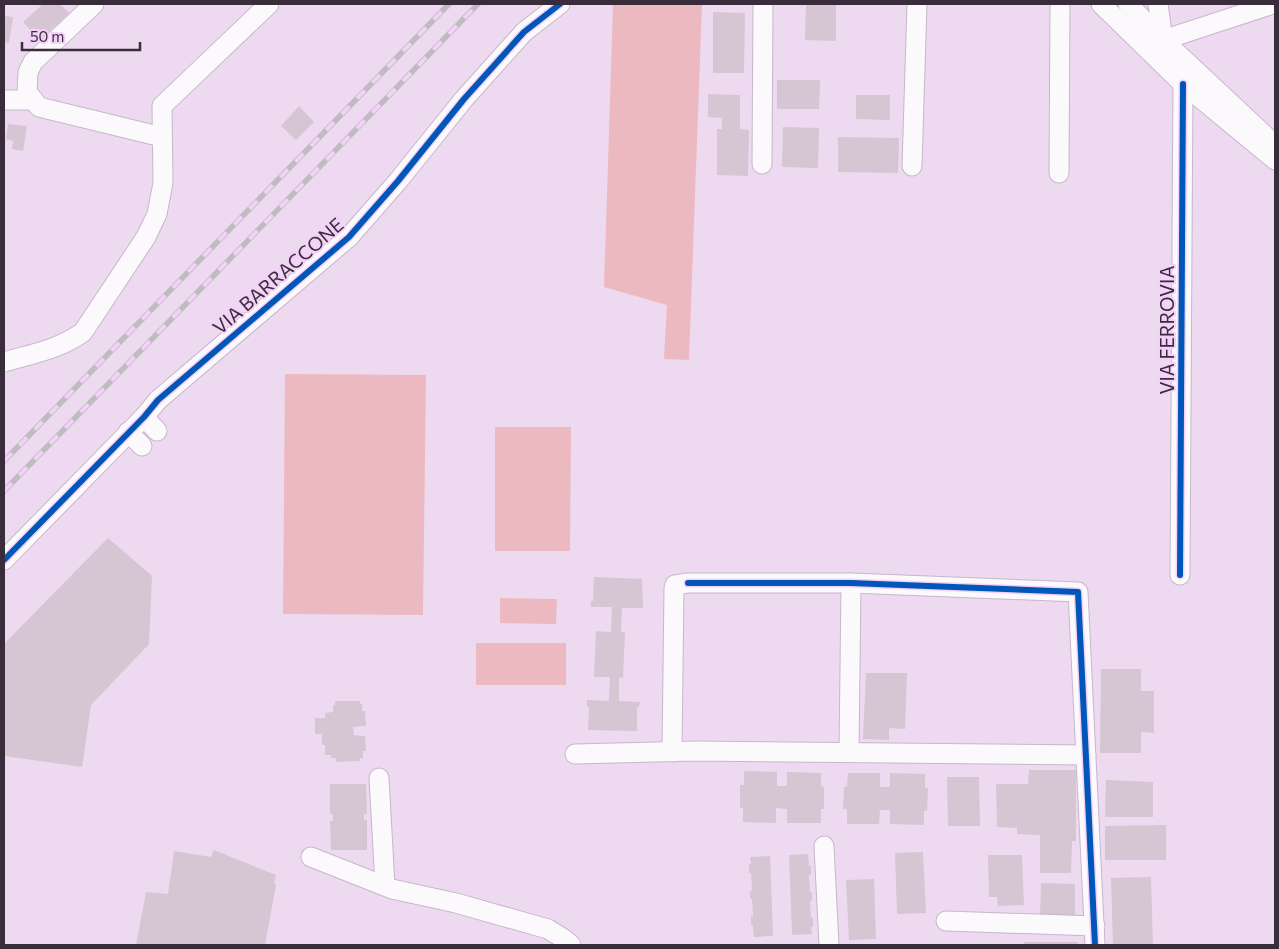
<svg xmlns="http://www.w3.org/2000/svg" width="1279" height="949" font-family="Commissioner,sans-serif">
<rect width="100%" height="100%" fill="#eddaf0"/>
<g fill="#ecb9c1">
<polygon points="613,4 702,4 689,360 664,359 667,305 604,287"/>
<polygon points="285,374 426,375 423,615 283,614"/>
<polygon points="495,427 571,427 570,551 495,551"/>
<polygon points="500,598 557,599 556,624 500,623"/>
<rect x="476" y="643" width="90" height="42"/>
</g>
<g fill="#d6c5d3">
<polygon points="43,4 60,4 69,13 40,40 23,22"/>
<polygon points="806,4 836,4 836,41 805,40"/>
<polygon points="713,12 745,13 744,73 713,73"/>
<polygon points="4,16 13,17 9,43 4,42"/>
<polygon points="777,80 820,80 819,109 777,109"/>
<polygon points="708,94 740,95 740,129 749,130 748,176 717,175 717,129 722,129 722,118 708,117"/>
<polygon points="856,95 890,95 890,120 856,119"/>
<polygon points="299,106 314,122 296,140 281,126"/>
<polygon points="8,124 27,126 23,151 12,149 13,141 6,139"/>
<polygon points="783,127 819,128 818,168 782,167"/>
<polygon points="838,137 899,138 898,173 838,172"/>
<polygon points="108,538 152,576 149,644 91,705 82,767 4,756 4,644"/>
<polygon points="594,577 642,579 643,608 622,608 621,632 625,632 623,678 619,677 619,701 640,702 639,707 637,707 637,731 588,730 589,707 587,707 587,700 609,701 610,677 594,677 596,631 611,632 612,607 591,607 591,601 593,601"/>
<polygon points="1101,669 1141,669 1141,691 1154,691 1154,733 1141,732 1141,753 1100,753"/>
<polygon points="866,673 907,673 905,729 889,728 889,740 863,739"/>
<polygon points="335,701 360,701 360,704 362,704 362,711 365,711 366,726 353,727 354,735 365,736 366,751 363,751 363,758 360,758 360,761 336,762 336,758 331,758 331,755 325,755 325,745 322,745 322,734 315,734 315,718 325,718 325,713 333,712 333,705 335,705"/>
<polygon points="1029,770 1076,770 1076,841 1072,841 1071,873 1040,873 1040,835 1017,834 1017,828 997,827 996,784 1028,784"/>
<polygon points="744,771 777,772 777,786 787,786 787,772 821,773 821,786 824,787 824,809 821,809 821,823 787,823 787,809 776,808 776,823 743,822 743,808 740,808 740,785 744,785"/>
<polygon points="848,773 880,773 880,787 890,787 890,773 925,774 925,788 928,788 927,811 924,811 924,825 890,824 890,810 880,810 879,824 847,824 847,809 843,809 844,787 847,787"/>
<polygon points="947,777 979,777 980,826 948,826"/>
<polygon points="1106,780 1153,782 1153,817 1105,817"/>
<polygon points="330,784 366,784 367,814 364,814 364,820 367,820 367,850 331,850 330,821 333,821 333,814 330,814"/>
<polygon points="1166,825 1166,860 1105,860 1105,826"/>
<polygon points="214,850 276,875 274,884 276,885 265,945 136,945 146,892 168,894 174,851 211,857"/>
<polygon points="923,852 926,913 897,914 895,853"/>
<polygon points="808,854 809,866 811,866 811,875 809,875 810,892 812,892 812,901 810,901 811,918 813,918 813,927 811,927 812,934 792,935 789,855"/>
<polygon points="988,855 1022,855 1024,905 998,906 997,897 989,897"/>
<polygon points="770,856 773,936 754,937 753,925 751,925 751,916 753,916 752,899 750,899 750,891 752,891 751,873 749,873 749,864 751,864 750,857"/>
<polygon points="1151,877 1153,945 1113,945 1111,878"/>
<polygon points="874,879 876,939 849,940 846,880"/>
<polygon points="1041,883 1075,884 1075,916 1040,917"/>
<rect x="1024" y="942" width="54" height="3"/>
</g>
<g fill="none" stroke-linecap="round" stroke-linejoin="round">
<defs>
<g id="minor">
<polyline points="94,4 33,62 28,72 27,92 39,107 162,137"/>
<polyline points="1101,4 1183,84 1275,160"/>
<polyline points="1128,4 1163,40 1273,143"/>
<polyline points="1158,4 1163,40 1273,4"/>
<polyline points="4,100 33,100"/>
<polyline points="762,164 763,4"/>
<polyline points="912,166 917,4"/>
<polyline points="1059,173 1060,4"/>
<path d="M4 362C32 354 60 349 83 332L146 237 157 214 163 183 162 106 269 4"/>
<polyline points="144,417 157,431"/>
<polyline points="128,432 142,446"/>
<polyline points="4,560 144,417 158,400 349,237 398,181 464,99 524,32 560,4"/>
<polyline points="1180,575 1183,84"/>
<polyline points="672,752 674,588 675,585 688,583 851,583 1078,592 1095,945"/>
<polyline points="849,752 851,583"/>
<polyline points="575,754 696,751 1086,755"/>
<polyline points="379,778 385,886"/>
<polyline points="824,846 829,945"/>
<polyline points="311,857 392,889 456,903 548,929 564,939 571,945"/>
<polyline points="946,921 1095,926"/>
</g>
</defs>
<use href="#minor" stroke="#c6b7c9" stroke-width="21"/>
<use href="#minor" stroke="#fcf9fd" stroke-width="19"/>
<defs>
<g id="rail">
<polyline points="4,461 449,4"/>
<polyline points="4,491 478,4"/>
</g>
</defs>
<use href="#rail" stroke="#bfbbc0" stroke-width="5.5"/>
<use href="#rail" stroke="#f4d1f9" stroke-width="4" stroke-dasharray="11" stroke-linecap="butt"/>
<defs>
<g id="cycleway">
<polyline points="4,560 144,417 158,400 349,237 398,181 464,99 524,32 560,4"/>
<polyline points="1180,575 1183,84"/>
<polyline points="688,583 851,583 1078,592 1095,945"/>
</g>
</defs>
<use href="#cycleway" stroke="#f4d1f9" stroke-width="9"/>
<use href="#cycleway" stroke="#0057b8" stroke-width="6"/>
</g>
<g text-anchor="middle" stroke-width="4" stroke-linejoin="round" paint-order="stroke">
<g font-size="19" fill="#392c3b" stroke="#f4d1f9">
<text transform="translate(278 276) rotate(-41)" y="7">VIA BARRACCONE</text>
<text transform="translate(1167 330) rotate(-90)" y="7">VIA FERROVIA</text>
</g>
</g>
<rect width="1279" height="949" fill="none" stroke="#392c3b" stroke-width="10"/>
<path d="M22 42v8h118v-8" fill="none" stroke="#392c3b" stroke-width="2.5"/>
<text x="30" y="42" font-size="15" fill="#392c3b" stroke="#f4d1f9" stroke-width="4" paint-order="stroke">50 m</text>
</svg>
